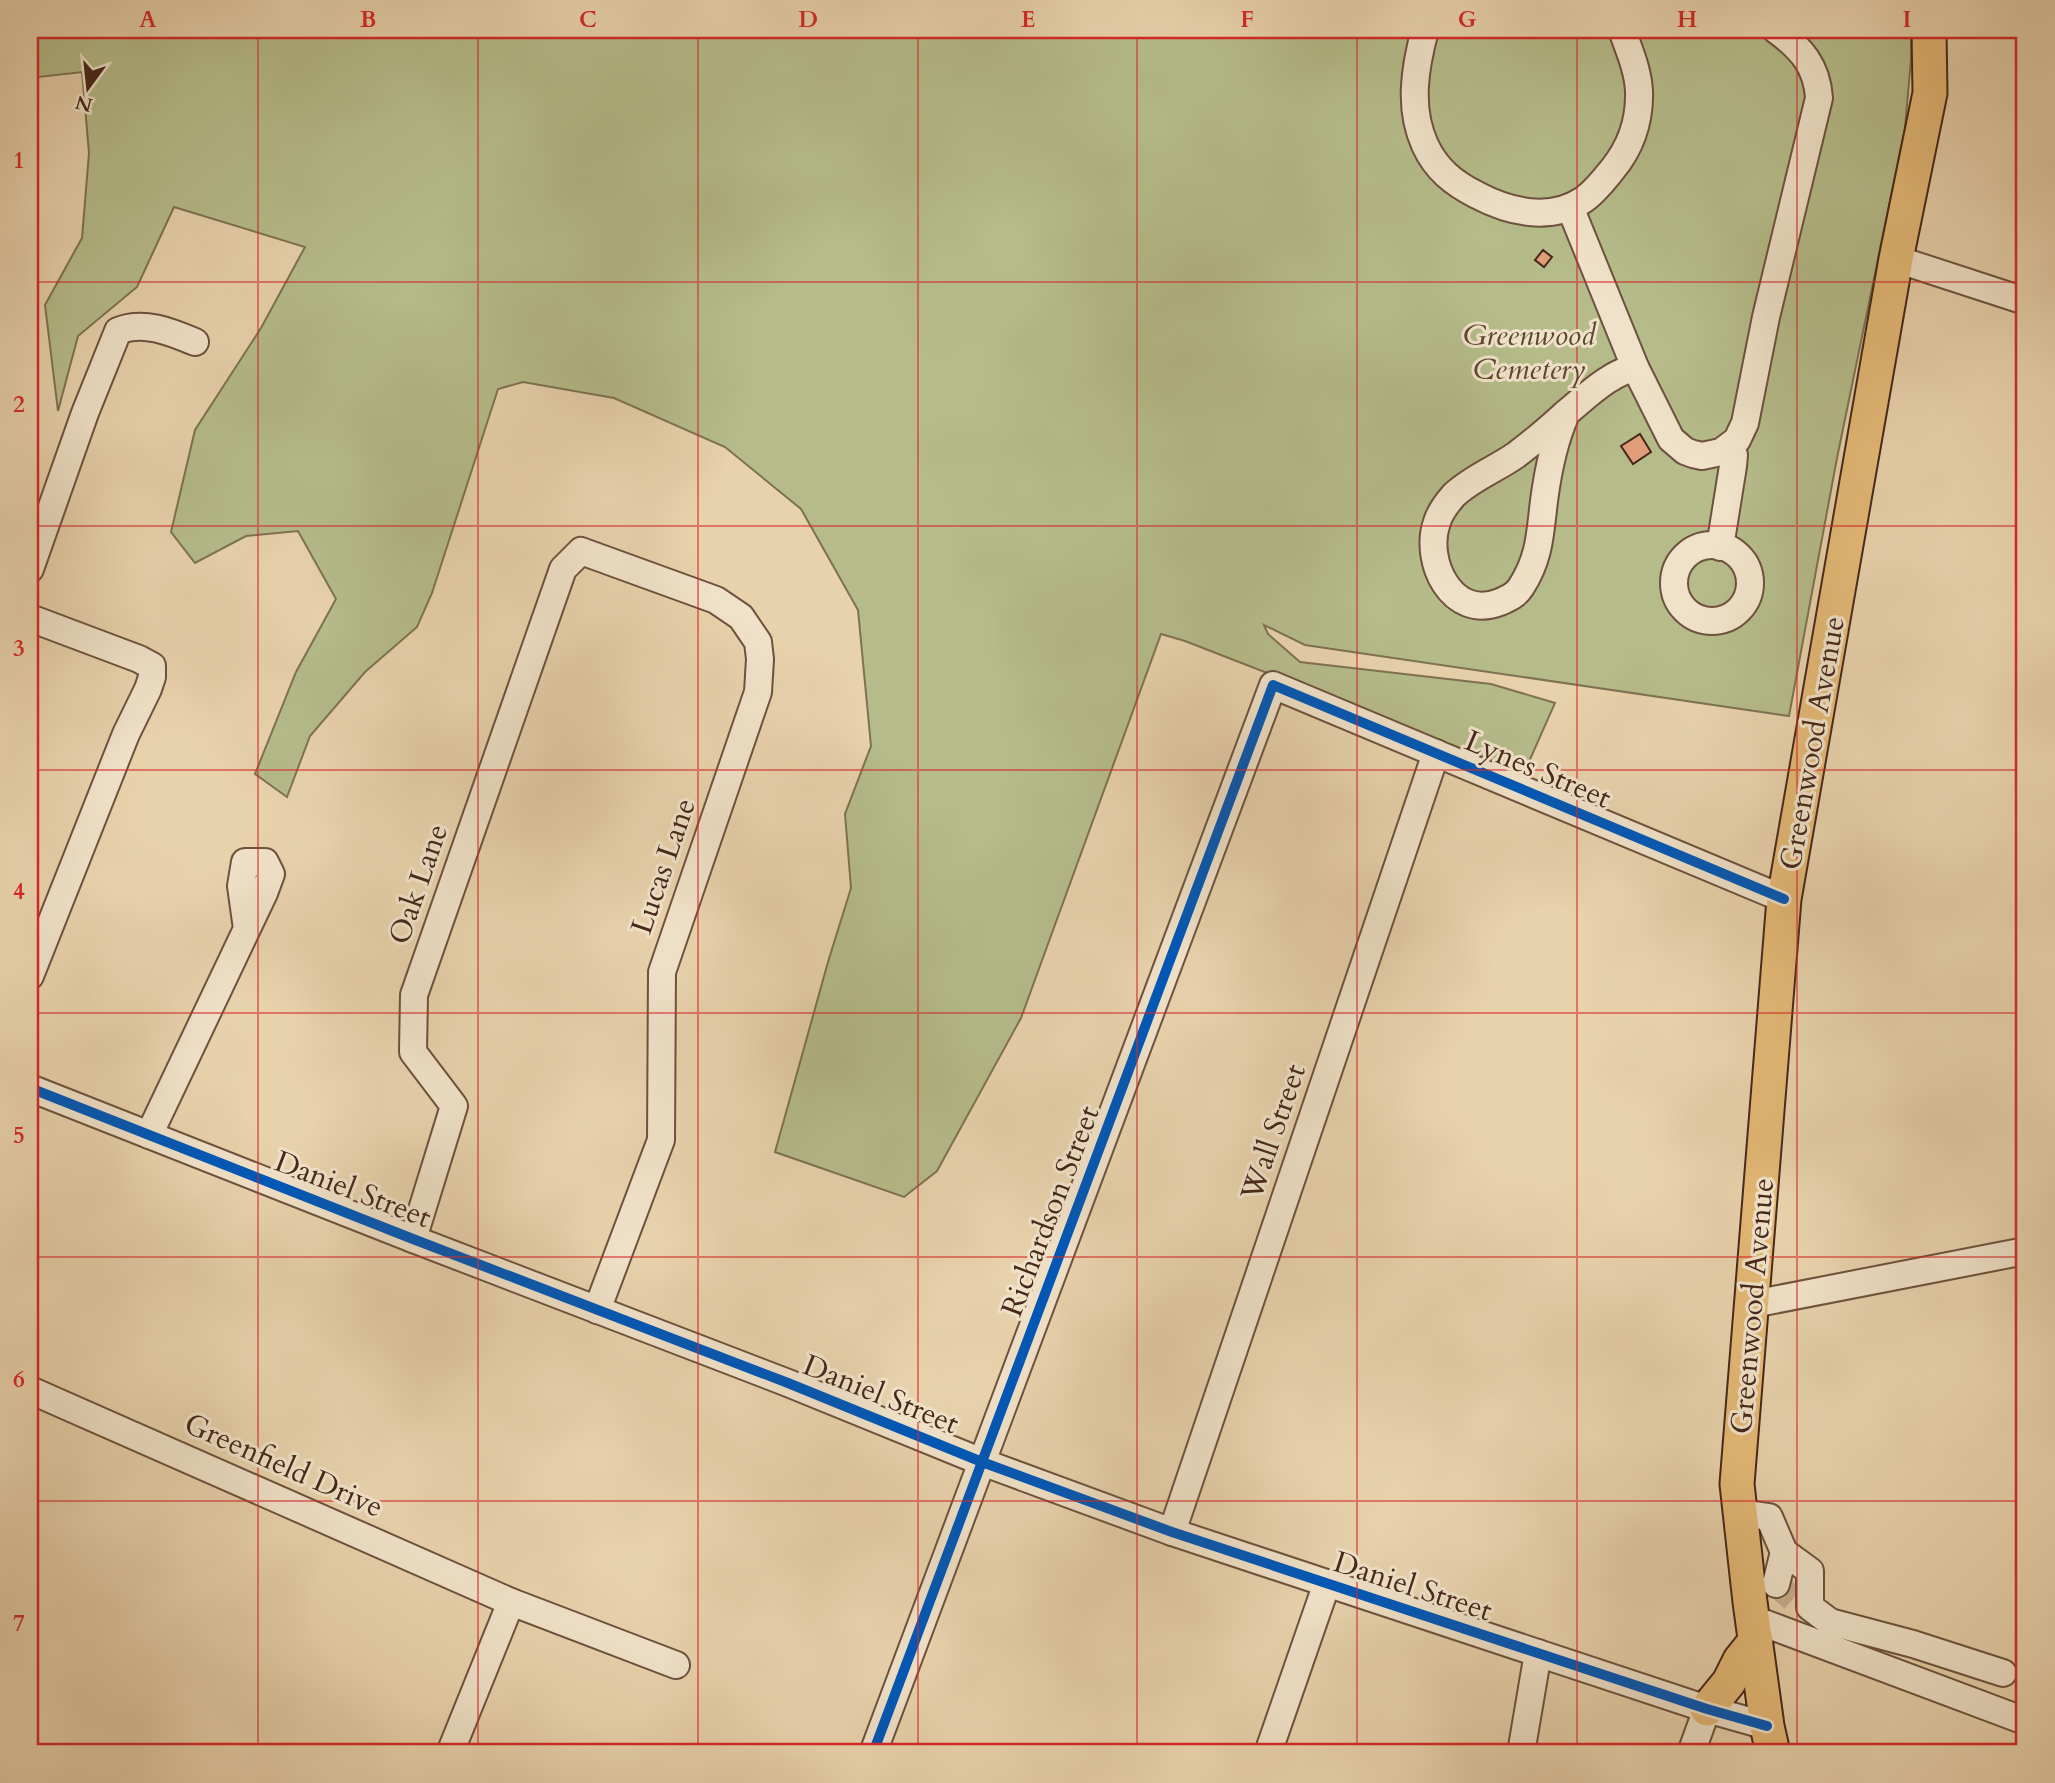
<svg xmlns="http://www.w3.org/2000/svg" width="2055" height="1783" font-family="Cardo,serif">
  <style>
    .green { fill: #b5bc8a; stroke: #7e7252; stroke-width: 2 }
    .building { fill: #e09d7a; stroke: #46271a; stroke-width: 2 }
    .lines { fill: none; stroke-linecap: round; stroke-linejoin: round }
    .minor-tunnel { stroke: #c8b08f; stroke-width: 26; stroke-dasharray: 26 13; stroke-linecap: butt }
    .minor-casing { stroke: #6e523e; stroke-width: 30 }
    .major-casing { stroke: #46271a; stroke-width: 37 }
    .minor { stroke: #f0e2c9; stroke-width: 26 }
    .major { stroke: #e4b976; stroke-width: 33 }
    .cycleway-casing { stroke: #f0e2c9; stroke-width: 15 }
    .cycleway { stroke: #0057b8; stroke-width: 10 }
    .grid { fill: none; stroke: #d62828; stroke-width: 2; stroke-opacity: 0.55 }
    .labels { text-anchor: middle; stroke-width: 6; stroke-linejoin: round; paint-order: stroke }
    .park-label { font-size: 30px; font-style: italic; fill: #5c4530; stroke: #f0e2c9 }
    .street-label { font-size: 30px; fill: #46271a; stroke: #f0e2c9 }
    .neatline { fill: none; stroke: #d62828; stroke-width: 2.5 }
    .grid-label { font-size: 23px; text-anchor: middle; font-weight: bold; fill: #d62828 }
  </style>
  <rect width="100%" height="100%" fill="#e8d2ac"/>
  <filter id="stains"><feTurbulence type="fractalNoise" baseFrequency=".00286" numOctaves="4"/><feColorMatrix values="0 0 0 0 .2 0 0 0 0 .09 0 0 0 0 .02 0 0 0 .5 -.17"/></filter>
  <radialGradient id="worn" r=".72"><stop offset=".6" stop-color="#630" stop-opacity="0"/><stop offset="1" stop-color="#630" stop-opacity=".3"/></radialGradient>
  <polygon class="green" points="30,30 1911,30 1911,59 1905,128 1837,458 1789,716 1305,645 1264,625 1268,634 1300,662 1491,684 1555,703 1524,773 1185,641 1161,634 1021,1018 937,1171 904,1197 775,1152 828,962 851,888 845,814 871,746 858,610 801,509 725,447 614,398 523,382 498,389 432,593 417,627 365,672 310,736 287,797 255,774 296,672 336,599 298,531 246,536 195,563 171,532 195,430 261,328 305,247 174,207 137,287 78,336 58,411 45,305 82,238 89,153 82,72 30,78"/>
  <g class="building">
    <polygon points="1543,250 1552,257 1544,267 1535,260"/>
    <polygon points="1640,434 1651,452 1633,464 1621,446"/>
  </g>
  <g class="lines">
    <polyline class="minor-tunnel" points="1776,1584 1793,1599"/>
    <g class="minor-casing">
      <g id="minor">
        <path d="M1425,30c-10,37 -17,78 0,115 11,24 28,38 52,50 32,17 73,27 106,5 11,-7 21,-20 29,-30 19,-23 28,-49 27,-79 -1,-21 -10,-41 -17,-61"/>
        <path d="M1570,207l65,160 36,72 14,12 8,3 9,2 19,-4 16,-12 8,-17 21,-106 53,-219c-2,-32 -18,-50 -43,-68"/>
        <polyline points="1896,259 2025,301"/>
        <path d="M1566,414c-12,27 -18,56 -22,87 -4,32 -4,57 -23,86 -5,8 -12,11 -21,15 -48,19 -77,-41 -63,-80 3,-10 10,-19 17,-27 18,-17 42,-26 62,-40 17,-13 34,-27 49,-41 15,-12 30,-27 46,-36 7,-5 16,-8 24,-11"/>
        <circle cx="1712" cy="583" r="38"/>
        <polyline points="1720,547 1733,466 1734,455 1730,447"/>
        <path d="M30,569l55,-156 33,-82c25,-11 53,1 77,11"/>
        <polyline points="30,618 139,659 152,666 152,677 148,689 126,734 30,976"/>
        <polyline points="30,1088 413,1239 788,1383 982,1462 1172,1532 1707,1709 1767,1726"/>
        <polyline points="149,1135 264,893 271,874 265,862 245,862 241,886 247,929"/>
        <polyline points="413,1239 454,1106 413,1052 414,995 563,569 581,551 716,600 741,617 758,642 760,659 758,692 662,972 661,1140 597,1310"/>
        <polyline points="1753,1304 2025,1251"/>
        <polyline points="30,1390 511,1602 676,1665"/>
        <polyline points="1741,1513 1769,1517 1784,1552 1810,1571 1810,1607 1830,1622 1913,1644 2003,1673"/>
        <polyline points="1172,1532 1436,753"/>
        <polyline points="1776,1584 1784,1552"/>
        <polyline points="1753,1619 2025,1721"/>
        <polyline points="450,1753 511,1602"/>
        <polyline points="873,1753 1273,685 1784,899"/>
        <polyline points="1268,1753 1327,1583"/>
        <polyline points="1521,1753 1538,1653"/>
        <polyline points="1691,1753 1707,1709"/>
      </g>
    </g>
    <g class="major-casing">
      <g id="major">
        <polyline points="1707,1709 1729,1682 1740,1660 1756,1640"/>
        <polyline points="1773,1753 1767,1726 1750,1602 1737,1484 1784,899 1896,259 1930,93 1929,30"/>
      </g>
    </g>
    <use href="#minor" class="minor"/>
    <use href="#major" class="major"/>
    <g class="cycleway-casing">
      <g id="cycleway">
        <polyline points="30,1088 413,1239 788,1383 982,1462 1172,1532 1707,1709 1767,1726"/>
        <polyline points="873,1753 1273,685 1784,899"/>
      </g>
    </g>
    <use href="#cycleway" class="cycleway"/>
  </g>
  <path class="grid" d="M258,30v1723M478,30v1723M698,30v1723M918,30v1723M1137,30v1723M1357,30v1723M1577,30v1723M1797,30v1723M30,282h1995M30,526h1995M30,770h1995M30,1013h1995M30,1257h1995M30,1501h1995"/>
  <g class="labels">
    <g class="park-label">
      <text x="1529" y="345">Greenwood<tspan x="1529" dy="34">Cemetery</tspan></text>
    </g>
    <g class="street-label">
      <text transform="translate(1812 743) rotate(-80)" y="10">Greenwood Avenue</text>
      <text transform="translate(1538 769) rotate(23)" y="10">Lynes Street</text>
      <text transform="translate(663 866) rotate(-71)" y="10">Lucas Lane</text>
      <text transform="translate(418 884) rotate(-71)" y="10">Oak Lane</text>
      <text transform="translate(1273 1132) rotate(-71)" y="10">Wall Street</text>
      <text transform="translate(353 1189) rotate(21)" y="10">Daniel Street</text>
      <text transform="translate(1050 1211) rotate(-69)" y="10">Richardson Street</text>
      <text transform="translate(1752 1306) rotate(-85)" y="10">Greenwood Avenue</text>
      <text transform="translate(881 1394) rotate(22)" y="10">Daniel Street</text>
      <text transform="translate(284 1465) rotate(24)" y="10">Greenfield Drive</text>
      <text transform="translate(1413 1586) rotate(18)" y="10">Daniel Street</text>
    </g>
  </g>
  <rect width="2055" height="1783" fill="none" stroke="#e8d2ac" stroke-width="77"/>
  <g transform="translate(88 88) rotate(195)" stroke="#f0e2c9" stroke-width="5" paint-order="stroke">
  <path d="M0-5L12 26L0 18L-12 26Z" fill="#46271a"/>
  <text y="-10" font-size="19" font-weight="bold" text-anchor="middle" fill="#46271a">N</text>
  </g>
  <rect x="38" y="38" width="1978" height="1706" class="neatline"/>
  <g class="grid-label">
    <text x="148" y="27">A</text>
    <text x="368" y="27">B</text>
    <text x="588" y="27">C</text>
    <text x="808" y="27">D</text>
    <text x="1028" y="27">E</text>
    <text x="1247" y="27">F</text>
    <text x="1467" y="27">G</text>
    <text x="1687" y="27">H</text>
    <text x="1907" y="27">I</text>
    <text x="19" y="168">1</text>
    <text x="19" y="412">2</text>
    <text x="19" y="656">3</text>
    <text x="19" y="899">4</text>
    <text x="19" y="1143">5</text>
    <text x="19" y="1387">6</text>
    <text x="19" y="1631">7</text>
  </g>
  <rect width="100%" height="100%" filter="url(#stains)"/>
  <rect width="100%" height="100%" fill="url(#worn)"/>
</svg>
